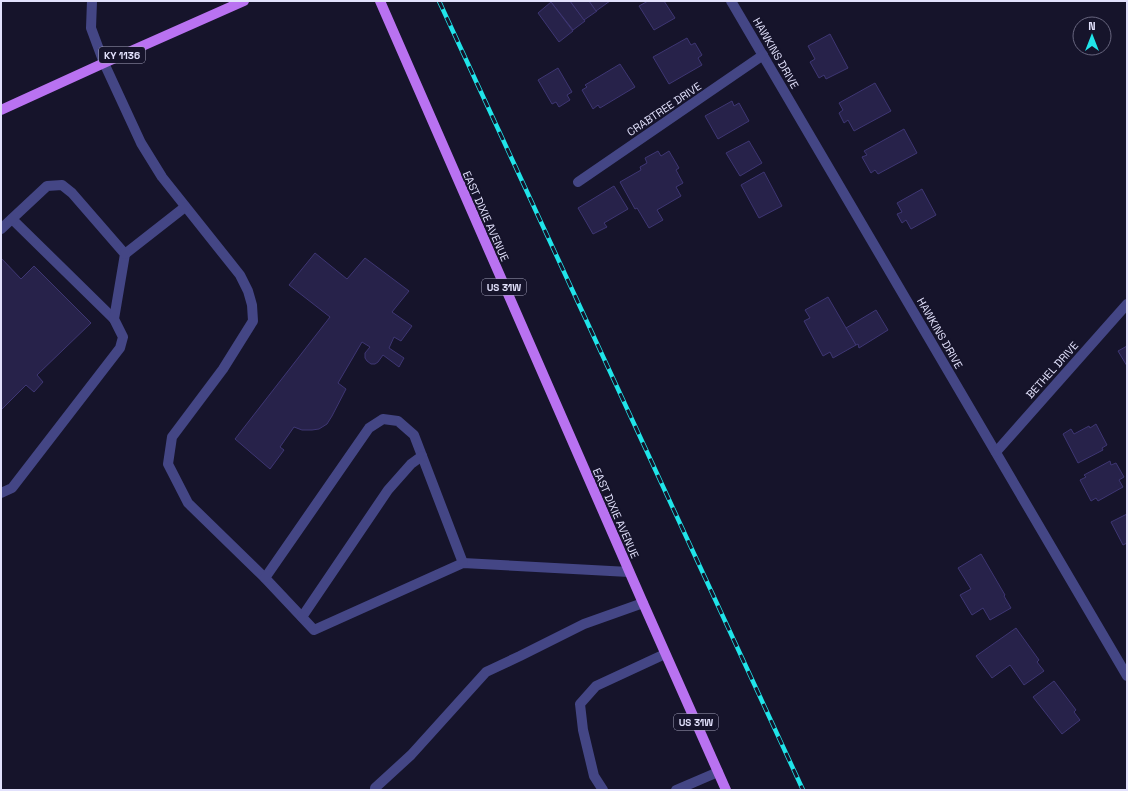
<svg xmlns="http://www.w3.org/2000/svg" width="1128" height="791" font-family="'Space Grotesk',sans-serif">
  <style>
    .building { fill: #27224a; stroke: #3e3673 }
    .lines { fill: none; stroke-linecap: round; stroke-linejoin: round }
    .minor { stroke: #444685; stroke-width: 10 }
    .major { stroke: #b972f1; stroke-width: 10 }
    .rail-casing { stroke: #20e4e9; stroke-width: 4.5 }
    .rail { stroke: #16142b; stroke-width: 3; stroke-dasharray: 9; stroke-linecap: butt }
    .labels { text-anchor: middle; stroke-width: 4; stroke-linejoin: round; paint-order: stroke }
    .shield { fill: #16142b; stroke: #a5a4bd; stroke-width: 1 }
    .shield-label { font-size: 10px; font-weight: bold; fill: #e2e1fc }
    .street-label { font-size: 11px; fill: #e2e1fc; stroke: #16142b }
  </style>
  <rect width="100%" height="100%" fill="#16142b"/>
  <g class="building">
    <polygon points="552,1 570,1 585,21 573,30 551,2"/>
    <polygon points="570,1 589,1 597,11 584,20"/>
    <polygon points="589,1 610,1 596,11"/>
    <polygon points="648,1 664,1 675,18 654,30 639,6"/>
    <polygon points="551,2 573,31 559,42 538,13"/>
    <polygon points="830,34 848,68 826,79 824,75 819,78 810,62 815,59 808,46"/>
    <polygon points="687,38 691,45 695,43 702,55 698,58 702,65 669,84 653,57"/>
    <polygon points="620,64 635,87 600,108 598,105 593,109 582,90 587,87 585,85"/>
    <polygon points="558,68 572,92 567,95 570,100 559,107 556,102 552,104 538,80"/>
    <polygon points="875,83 891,111 854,131 848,120 844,123 839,113 843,110 839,103"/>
    <polygon points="732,101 734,106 739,103 749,121 718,139 705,116"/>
    <polygon points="904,129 917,153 878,174 875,170 871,173 862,157 867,155 864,151"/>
    <polygon points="749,141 762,163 740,176 726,153"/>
    <polygon points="658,151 661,156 669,151 679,168 676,170 683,183 676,187 681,196 657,210 663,220 649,228 637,208 635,209 620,182 641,170 640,167 647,163 645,158"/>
    <polygon points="764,172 782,206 759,218 741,185"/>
    <polygon points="614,186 628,209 604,223 607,227 593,234 578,208"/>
    <polygon points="922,189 936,215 911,229 906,220 902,223 897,214 902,212 897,203"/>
    <polygon points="315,253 347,279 365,258 409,291 392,312 412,326 401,341 394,337 389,348 404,358 399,367 383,355 378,362 375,364 371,364 367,361 365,358 365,353 370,347 362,342 338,383 346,389 332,416 327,424 319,429 312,430 302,430 294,427 280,447 284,450 270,469 235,439 330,317 289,285"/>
    <polygon points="1,258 21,279 34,266 91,323 37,375 43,382 34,392 26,385 1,410"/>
    <polygon points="828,297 856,345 833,358 830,352 823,356 804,321 810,318 805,310"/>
    <polygon points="876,310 888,330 859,348 858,344 856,345 846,328"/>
    <polygon points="1127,346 1127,366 1118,351"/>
    <polygon points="1096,424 1107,445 1102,448 1103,450 1078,463 1063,434 1071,429 1074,434 1089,426 1090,428"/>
    <polygon points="1110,461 1111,465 1116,463 1124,477 1119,480 1123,487 1098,501 1096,498 1091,501 1080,480 1086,477 1084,475"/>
    <polygon points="1127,514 1127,543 1123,545 1111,522"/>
    <polygon points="981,554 1005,595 1004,596 1011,608 990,620 983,608 972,615 960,595 971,589 958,568"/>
    <polygon points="1016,628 1039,660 1037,662 1044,671 1024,685 1010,665 992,678 976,656"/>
    <polygon points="1054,681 1076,710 1074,712 1080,720 1062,734 1033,697"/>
  </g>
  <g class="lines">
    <g class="minor">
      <polyline points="92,1 91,28 104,63 141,143 162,177 240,275 248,291 252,305 253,321 223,369 172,437 168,464 188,503 265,578 314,630 463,563 629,572"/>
      <polyline points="731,1 1127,676"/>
      <polyline points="578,182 763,55"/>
      <polyline points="12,219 114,319"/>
      <polyline points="1,229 47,186 62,185 72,193 125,254 114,319 123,337 120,348 12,488 1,493"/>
      <polyline points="125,254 185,207"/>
      <polyline points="996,452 1127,304"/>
      <polyline points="265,578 369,428 383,419 398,421 414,435 463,563"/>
      <polyline points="302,617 388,490 411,464 422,456"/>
      <polyline points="375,790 375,788 411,755 486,672 520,656 584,624 643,603"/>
      <polyline points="603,790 594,776 583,730 580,704 596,686 665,654"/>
      <polyline points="676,790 718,772"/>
    </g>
    <g class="major">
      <polyline points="380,1 643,603 726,790"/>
      <polyline points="1,110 104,63 244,1"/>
    </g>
    <g class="rail-casing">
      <polyline id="rail" points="439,1 803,790"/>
    </g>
    <use href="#rail" class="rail"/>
  </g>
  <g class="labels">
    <g class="shield">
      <rect x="99" y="47" width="46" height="16" rx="3"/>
      <rect x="482" y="279" width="44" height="16" rx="3"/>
      <rect x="674" y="714" width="44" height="16" rx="3"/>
    </g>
    <g class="shield-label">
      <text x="122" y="59">KY 1136</text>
      <text x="504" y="291">US 31W</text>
      <text x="696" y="726">US 31W</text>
    </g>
    <g class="street-label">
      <text transform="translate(776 53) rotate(60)" y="4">HAWKINS DRIVE</text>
      <text transform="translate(664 109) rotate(-34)" y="4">CRABTREE DRIVE</text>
      <text transform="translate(486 216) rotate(66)" y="4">EAST DIXIE AVENUE</text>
      <text transform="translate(940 333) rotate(60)" y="4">HAWKINS DRIVE</text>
      <text transform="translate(1052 370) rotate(-48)" y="4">BETHEL DRIVE</text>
      <text transform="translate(616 513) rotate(66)" y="4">EAST DIXIE AVENUE</text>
    </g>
  </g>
  <rect width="1128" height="791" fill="none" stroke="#e2e1fc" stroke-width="4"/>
  <g transform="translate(1092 36)"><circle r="19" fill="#16142b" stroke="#68667f"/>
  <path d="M0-3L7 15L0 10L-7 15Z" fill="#20e4e9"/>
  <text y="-6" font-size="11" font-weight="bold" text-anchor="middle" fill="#e2e1fc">N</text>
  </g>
</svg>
